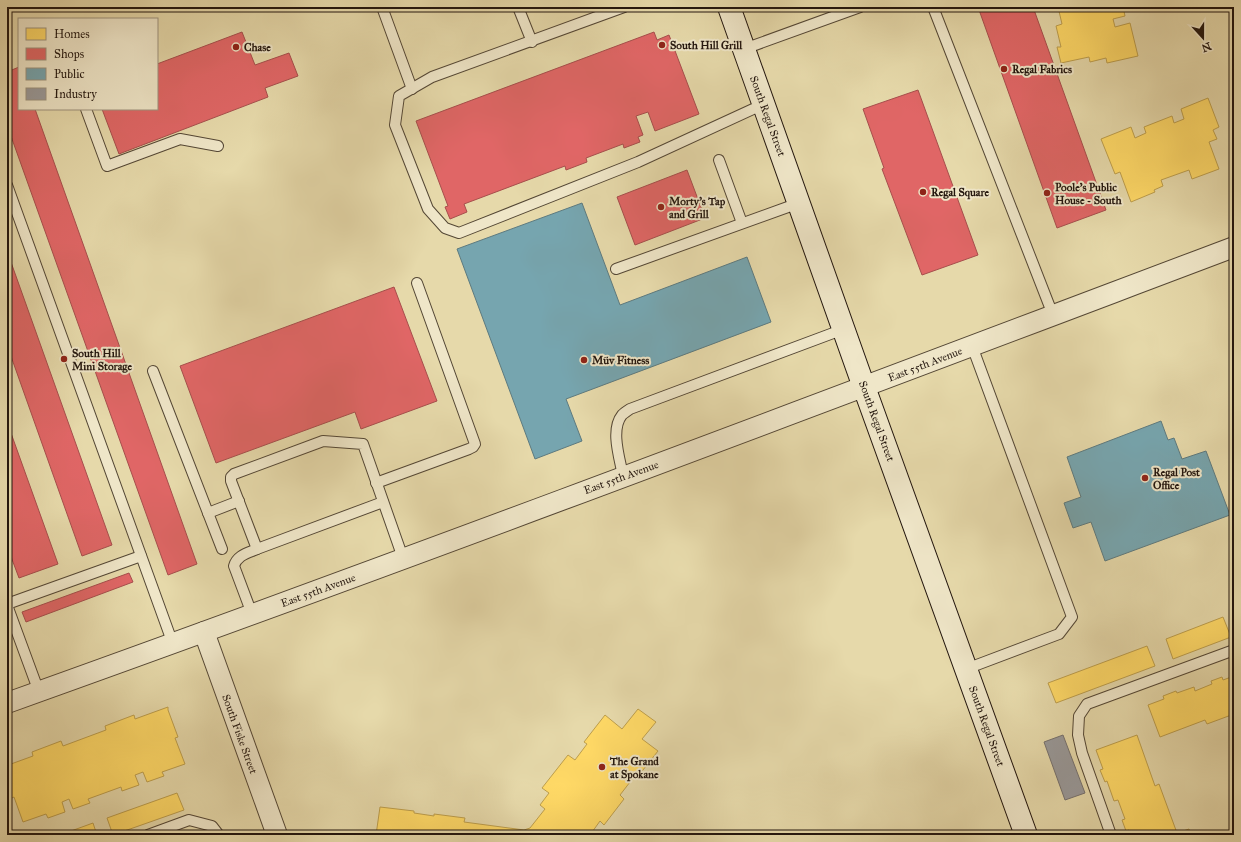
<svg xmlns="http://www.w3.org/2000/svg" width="1241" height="842" font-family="'IM FELL Great Primer',serif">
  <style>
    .homes { fill: #ffd966; stroke: #bd9e4c }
    .shops { fill: #e06666; stroke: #a74e4c }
    .public { fill: #76a5af; stroke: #5d7a7f }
    .industry { fill: #999; stroke: #76726f }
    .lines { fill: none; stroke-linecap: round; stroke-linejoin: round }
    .lane-casing { stroke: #544735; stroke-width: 12 }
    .street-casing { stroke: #544735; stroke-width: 22 }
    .secondary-casing { stroke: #23160e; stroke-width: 24 }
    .lane { stroke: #efe6c8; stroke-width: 10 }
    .street { stroke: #efe6c8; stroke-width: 20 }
    .secondary { stroke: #efe6c8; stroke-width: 22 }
    .poi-dot { fill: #8f2418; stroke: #efe6c8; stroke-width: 1.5 }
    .labels { text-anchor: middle; stroke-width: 4; stroke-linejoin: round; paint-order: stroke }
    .poi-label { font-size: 11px; font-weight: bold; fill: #23160e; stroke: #efe6c8; text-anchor: start }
    .street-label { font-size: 11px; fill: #23160e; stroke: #efe6c8 }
  </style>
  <rect width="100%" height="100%" fill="#e6d9aa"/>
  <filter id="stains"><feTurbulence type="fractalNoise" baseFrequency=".005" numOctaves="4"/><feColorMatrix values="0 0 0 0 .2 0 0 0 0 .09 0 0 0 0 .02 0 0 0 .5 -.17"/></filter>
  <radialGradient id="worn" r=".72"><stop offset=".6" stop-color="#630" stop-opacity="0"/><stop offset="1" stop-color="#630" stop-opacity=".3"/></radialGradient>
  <g class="homes">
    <polygon points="1058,7 1123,7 1125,16 1113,19 1115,27 1130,23 1138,56 1107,63 1106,58 1090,62 1089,57 1061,63 1057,47 1061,47 1056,26 1062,24"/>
    <polygon points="1208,98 1219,127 1213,130 1217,139 1209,142 1219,169 1192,179 1189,170 1161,180 1163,186 1154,190 1155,192 1131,202 1120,172 1115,174 1101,139 1131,127 1135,138 1146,133 1144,127 1172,116 1174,123 1184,119 1181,109"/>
    <polygon points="1223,617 1231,637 1173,659 1166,639"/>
    <polygon points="1147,646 1155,666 1056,703 1048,683"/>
    <polygon points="1234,676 1234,714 1207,724 1205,720 1160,737 1148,705 1164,699 1163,696 1176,691 1177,693 1194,687 1195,691 1212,684 1211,681 1222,677 1223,680"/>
    <polygon points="168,707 168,710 178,737 175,738 185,764 162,772 164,776 147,782 143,772 135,775 139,785 122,791 121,787 88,799 90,803 73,809 69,799 62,802 65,812 48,818 46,814 23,822 14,797 12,798 7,785 7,764 11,763 11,764 33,756 32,752 61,741 63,746 106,730 105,726 134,715 135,719"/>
    <polygon points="638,709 656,722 642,739 658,751 639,775 637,773 620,795 624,799 604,825 600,821 590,835 376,835 380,807 414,811 414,813 434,816 434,814 465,818 464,822 524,830 530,828 545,809 540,805 549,793 542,788 568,755 575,760 587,744 584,742 605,715 622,729"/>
    <polygon points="1137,735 1155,786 1159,784 1177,833 1189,829 1191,835 1131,835 1129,830 1126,831 1122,820 1125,819 1118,800 1114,801 1107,781 1105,782 1100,770 1103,769 1096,750"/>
    <polygon points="177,793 184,810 113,835 107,818"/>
    <polygon points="93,823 97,835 60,835"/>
  </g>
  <g class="shops">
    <polygon points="978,7 1033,7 1106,210 1057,228"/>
    <polygon points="242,32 255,65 289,53 298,76 265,88 268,97 119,154 102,109 157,109 157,64"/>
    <polygon points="654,32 657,40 669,35 699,114 655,131 648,112 636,116 643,135 638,137 640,142 624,148 623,144 586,158 587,162 566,170 565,166 464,204 467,212 450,219 445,207 448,206 416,121"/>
    <polygon points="19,67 19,109 35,109 197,564 168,575 7,125 7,72"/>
    <polygon points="918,90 978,255 922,275 882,169 884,168 863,109"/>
    <polygon points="687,170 705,218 635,245 617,197"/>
    <polygon points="7,251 112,545 82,556 7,345"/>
    <polygon points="394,287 437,401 361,429 355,412 216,463 180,366"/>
    <polygon points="7,422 58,564 19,578 7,546"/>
    <polygon points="129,573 133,582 26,622 22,612"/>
  </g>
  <g class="public">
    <polygon points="582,203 620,305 747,257 771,322 566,399 582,441 535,459 457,249"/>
    <polygon points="1161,421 1168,440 1174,438 1182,459 1206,451 1230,515 1105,561 1091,522 1073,528 1064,503 1081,497 1067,457"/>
  </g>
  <polygon class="industry" points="1063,735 1085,793 1065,800 1044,742"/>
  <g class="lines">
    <g class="lane-casing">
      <g id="lane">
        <polyline points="382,7 412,89"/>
        <polyline points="518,7 532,42"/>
        <polyline points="624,7 432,77 399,96 395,125 428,209 445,228 459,233 638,162 764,104"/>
        <polyline points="933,7 1053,315"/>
        <polyline points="744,49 860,7"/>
        <polyline points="86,109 107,166 180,139 218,146"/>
        <polyline points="719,160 742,223"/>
        <polyline points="7,185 173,644"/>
        <polyline points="616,269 799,203"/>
        <polyline points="153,371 222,549"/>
        <path d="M623,476c-3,-17 -13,-46 -1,-61 2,-2 5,-4 8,-6l214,-80"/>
        <polyline points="376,483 469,449 473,447 475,444 417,283"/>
        <polyline points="208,513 239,501"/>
        <polyline points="257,549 383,502"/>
        <polyline points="7,604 141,556"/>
        <polyline points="7,605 39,692"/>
        <path d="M252,614l-18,-48c3,-11 14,-13 23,-17l-26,-68v-4l3,-3 89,-33 40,3 40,114"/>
        <polyline points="966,669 1059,634 1072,617 972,346"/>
        <polyline points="148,835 189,820 212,826 219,835"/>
        <polyline points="1111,835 1082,753 1078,735 1079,716 1087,704 1234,650"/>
      </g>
    </g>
    <g class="street-casing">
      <g id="street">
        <polyline points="204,632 277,835"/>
        <path d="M7,703c411,-147 819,-302 1227,-456"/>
      </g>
    </g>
    <g class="secondary-casing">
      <polyline id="secondary" points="729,7 864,387 1026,835"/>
    </g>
    <use href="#lane" class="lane"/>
    <use href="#street" class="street"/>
    <use href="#secondary" class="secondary"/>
  </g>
  <g class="poi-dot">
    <circle cx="662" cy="45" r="4"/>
    <circle cx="236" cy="47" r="4"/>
    <circle cx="1004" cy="69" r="4"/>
    <circle cx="923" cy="192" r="4"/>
    <circle cx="1047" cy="193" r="4"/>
    <circle cx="661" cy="207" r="4"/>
    <circle cx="64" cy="359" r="4"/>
    <circle cx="584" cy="360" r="4"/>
    <circle cx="1145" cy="478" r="4"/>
    <circle cx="602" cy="767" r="4"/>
  </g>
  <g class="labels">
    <g class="poi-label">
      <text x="670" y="49">South Hill Grill</text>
      <text x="244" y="51">Chase</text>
      <text x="1012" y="73">Regal Fabrics</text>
      <text x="1055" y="191">Poole's Public<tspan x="1055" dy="13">House - South</tspan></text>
      <text x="931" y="196">Regal Square</text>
      <text x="669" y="205">Morty's Tap<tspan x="669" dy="13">and Grill</tspan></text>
      <text x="72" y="357">South Hill<tspan x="72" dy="13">Mini Storage</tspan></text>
      <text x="592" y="364">Müv Fitness</text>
      <text x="1153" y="476">Regal Post<tspan x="1153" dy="13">Office</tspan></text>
      <text x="610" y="765">The Grand<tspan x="610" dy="13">at Spokane</tspan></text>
    </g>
    <g class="street-label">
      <text transform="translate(768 116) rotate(70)" y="4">South Regal Street</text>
      <text transform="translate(925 364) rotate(-21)" y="4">East 55th Avenue</text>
      <text transform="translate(877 421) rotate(70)" y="4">South Regal Street</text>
      <text transform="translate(621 477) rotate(-20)" y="4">East 55th Avenue</text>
      <text transform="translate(318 590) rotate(-20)" y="4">East 55th Avenue</text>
      <text transform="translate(987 726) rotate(70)" y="4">South Regal Street</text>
      <text transform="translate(240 734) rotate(70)" y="4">South Fiske Street</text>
    </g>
  </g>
  <rect width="1241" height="842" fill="none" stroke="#e6d9aa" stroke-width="24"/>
  <rect x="8" y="8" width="1225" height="826" fill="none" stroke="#23160e" stroke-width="2"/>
  <rect x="12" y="12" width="1217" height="818" fill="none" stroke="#23160e"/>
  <rect x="18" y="18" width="140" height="92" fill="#efe6c8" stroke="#9d937e"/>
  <rect x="26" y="28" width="20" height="12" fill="#ffd966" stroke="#9d937e"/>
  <text x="54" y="38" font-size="12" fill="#23160e">Homes</text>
  <rect x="26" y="48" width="20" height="12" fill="#e06666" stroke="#9d937e"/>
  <text x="54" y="58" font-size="12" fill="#23160e">Shops</text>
  <rect x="26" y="68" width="20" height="12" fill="#76a5af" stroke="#9d937e"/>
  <text x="54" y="78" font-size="12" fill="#23160e">Public</text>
  <rect x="26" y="88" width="20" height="12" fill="#999999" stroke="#9d937e"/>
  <text x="54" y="98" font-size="12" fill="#23160e">Industry</text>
  <g transform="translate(1203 38) rotate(159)" stroke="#efe6c8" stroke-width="3" paint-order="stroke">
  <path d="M0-3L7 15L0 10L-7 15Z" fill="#23160e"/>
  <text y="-6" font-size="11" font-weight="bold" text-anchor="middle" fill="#23160e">N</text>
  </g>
  <rect width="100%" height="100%" filter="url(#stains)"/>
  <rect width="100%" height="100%" fill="url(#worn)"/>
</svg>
